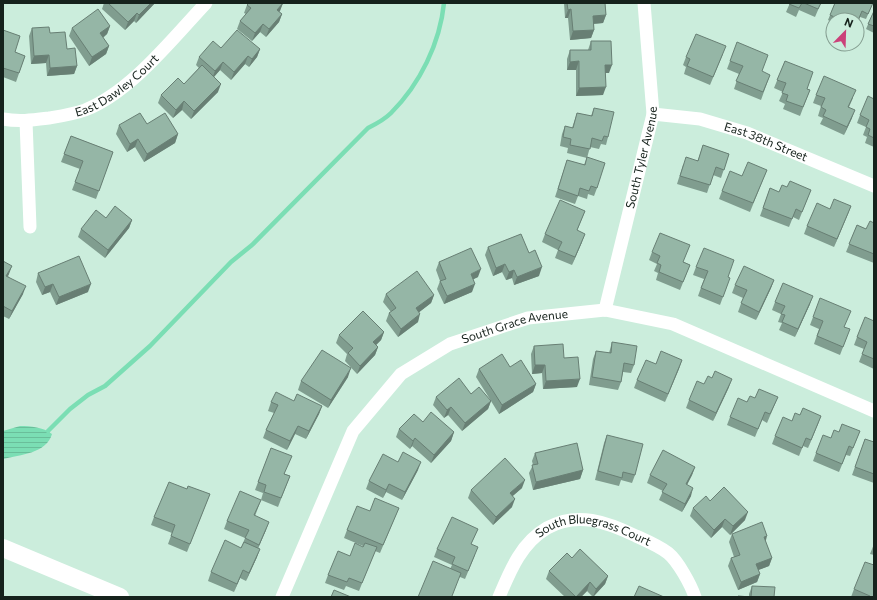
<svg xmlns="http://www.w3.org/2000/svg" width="877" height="600" font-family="Commissioner,sans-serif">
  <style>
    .water { fill: url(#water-rules) }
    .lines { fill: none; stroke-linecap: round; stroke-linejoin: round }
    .stream { stroke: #7bdeb4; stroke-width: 4.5 }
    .street { stroke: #fff; stroke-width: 13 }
    .secondary { stroke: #fff; stroke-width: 18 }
    .wall { fill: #809d8f }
    .shaded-wall { fill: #687f74 }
    .building { fill: #95b6a6; stroke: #687f74 }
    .labels { text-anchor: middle; stroke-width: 4; stroke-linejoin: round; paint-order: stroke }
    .street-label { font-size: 12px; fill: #16221c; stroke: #cbeddc }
  </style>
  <defs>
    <pattern id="water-rules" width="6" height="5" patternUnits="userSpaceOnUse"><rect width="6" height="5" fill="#7bdeb4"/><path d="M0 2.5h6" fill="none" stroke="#6abe9a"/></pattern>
  </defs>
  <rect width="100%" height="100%" fill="#cbeddc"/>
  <path class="water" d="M20,426c11,0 23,1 32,8 -5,19 -32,21 -49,25v-28z"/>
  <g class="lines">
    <path class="stream" d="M48,431l22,-22 18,-14 17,-9 45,-40 81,-84 21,-17 116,-117c8,-4 17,-9 23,-15 29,-29 49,-70 53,-110"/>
    <g class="street">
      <path id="s1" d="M653,114l47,5 47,14 127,53"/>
      <path id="s2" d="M3,119c16,3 30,1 46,-1 12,-2 25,-4 36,-8 46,-18 88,-72 121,-107"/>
      <polyline points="26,121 30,227"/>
      <path id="s3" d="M605,310l48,-196 -9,-111"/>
      <path id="s4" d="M282,597l71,-166 48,-57 49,-30 78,-26 77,-8 68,14 201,87"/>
      <path id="s5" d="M499,597c11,-26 22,-54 48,-69 30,-17 60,-6 89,8 11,5 23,10 32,17 10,8 23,32 27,44"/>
    </g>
    <polyline class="secondary" points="3,548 120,597"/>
  </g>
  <g class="wall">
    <polygon points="104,3 155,3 136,23 134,21 125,30 102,9"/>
    <polygon points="283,3 279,12 282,14 279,22 266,37 260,32 252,41 237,29 240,21 246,14 244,13 247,5"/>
    <polygon points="564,3 605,3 606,15 603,23 594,24 594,30 591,38 570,40 568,18 565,18"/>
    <polygon points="790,3 821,3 815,17 799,10 796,17 786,12"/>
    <polygon points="835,3 873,3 866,19 860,17 857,24 857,20 833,20 833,23 828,20"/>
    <polygon points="874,11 874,33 866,29"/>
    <polygon points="110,26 107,34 103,38 109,46 106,54 89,66 69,36 72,28"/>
    <polygon points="32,28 50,33 67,49 77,66 74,74 47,76 46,63 31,64 29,36"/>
    <polygon points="3,30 15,52 25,56 16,82 3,77"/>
    <polygon points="591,41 609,73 605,73 603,95 576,96 576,70 567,70 567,59 570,50 588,50"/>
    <polygon points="221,48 260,49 257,57 249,67 245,64 231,80 220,70 214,77 218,92 191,119 182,110 173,118 158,103 161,95 184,84 199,68 196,65 199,57"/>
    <polygon points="723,54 710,85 684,74 686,67 683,65 686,57"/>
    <polygon points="730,61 770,75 761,100 734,89 739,74 727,69"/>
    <polygon points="785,61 807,89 810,90 800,116 783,109 785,104 779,101 783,92 774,88"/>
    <polygon points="816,95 853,98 849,107 852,118 844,135 820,124 823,118 818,116 821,106 813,103"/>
    <polygon points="874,99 874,147 865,143 867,137 863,135 866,127 857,123 860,115"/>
    <polygon points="594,108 608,137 606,145 601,144 599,149 590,147 587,158 567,153 568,148 560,146 562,134 565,126 572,128 577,113 591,116"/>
    <polygon points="147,124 178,134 175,143 144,162 135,147 127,152 116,134 119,125"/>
    <polygon points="71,136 113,152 96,199 72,190 80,169 61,162"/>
    <polygon points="703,145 729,154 721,178 713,175 707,193 677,184 683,165 698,160"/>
    <polygon points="587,157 597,188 594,196 588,194 587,199 578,196 575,204 555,197 567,160 584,165"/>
    <polygon points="767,170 750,212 719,199 722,191 742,176"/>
    <polygon points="787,187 811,190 799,220 793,217 789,227 760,216 770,188 779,192"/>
    <polygon points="851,206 834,247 804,234 807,226 830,209"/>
    <polygon points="585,211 577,231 582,242 572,265 555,258 558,250 542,242 545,234"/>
    <polygon points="106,218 132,220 129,228 105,258 78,237 81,229"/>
    <polygon points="874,223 874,263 846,252 857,225 866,229"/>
    <polygon points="488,247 539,276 514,285 512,278 506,280 502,272 493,276 485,255"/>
    <polygon points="652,252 684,262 690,265 680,290 656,280 658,273 654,271 657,264 649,260"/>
    <polygon points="3,261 9,274 8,276 23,294 9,319 3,316"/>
    <polygon points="439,262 478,277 473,279 472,292 444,304 437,289 440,281 436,270"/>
    <polygon points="696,267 728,277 727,286 720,305 698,296 704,279 693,275"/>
    <polygon points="38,273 88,292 56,305 50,292 42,295 36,282"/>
    <polygon points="774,280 771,288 756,320 738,312 743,298 732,293 735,285"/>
    <polygon points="386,294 434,295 431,303 419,312 418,322 398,337 386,321 389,313 391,312 383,302"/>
    <polygon points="775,302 810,304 795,337 779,330 782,323 778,322 781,314 772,310"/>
    <polygon points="813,317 845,327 847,337 840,355 814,344 819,329 810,325"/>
    <polygon points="874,321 874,369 859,362 864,349 854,345 857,337"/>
    <polygon points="384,332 381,340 376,345 378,347 375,355 357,374 345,361 347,354 336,343 339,335"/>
    <polygon points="612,342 634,365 631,373 623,372 621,382 618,390 589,385 593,359 596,351 609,353"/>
    <polygon points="534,346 564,358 577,387 543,389 542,373 532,374 531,354"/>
    <polygon points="682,360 665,402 634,388 637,380 656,364"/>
    <polygon points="510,367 536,384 533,392 499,414 491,401 488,409 462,431 448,415 444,418 433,405 436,397 471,394 491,401 476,377 479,369"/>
    <polygon points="348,377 328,408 298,390 301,381"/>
    <polygon points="729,387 713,421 686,408 689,400"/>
    <polygon points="778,397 767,423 762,420 755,437 727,425 730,417 747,402 755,398"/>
    <polygon points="294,401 322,406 319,414 306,439 295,434 287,450 263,438 266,430 274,413 268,411 271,402"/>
    <polygon points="800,415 821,416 808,448 803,446 799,456 772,444 775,436 792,421"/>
    <polygon points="423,422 454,432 451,441 431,463 412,446 410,449 396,437 399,429"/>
    <polygon points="860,431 850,456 846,455 839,472 813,461 816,453 831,438 839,432"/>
    <polygon points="607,435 635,475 632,483 621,480 619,486 595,480 604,443"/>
    <polygon points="865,439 874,442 874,483 852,475"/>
    <polygon points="271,448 285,474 290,476 278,507 261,500 255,516 266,530 258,548 257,557 246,581 240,578 234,592 208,581 211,572 241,548 245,538 224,529 227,521 261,500 263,493 255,490"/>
    <polygon points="535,453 583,470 580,479 533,490 529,473 533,465 532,461"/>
    <polygon points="695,467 692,475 687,485 691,496 682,512 659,500 663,491 647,483 650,475"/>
    <polygon points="418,470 402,500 386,492 383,498 366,489 369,481"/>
    <polygon points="522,488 512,496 512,507 493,525 468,498 471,490"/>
    <polygon points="187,489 210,494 187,552 168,544 172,533 151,525 154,517"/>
    <polygon points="710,501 745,520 730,535 722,527 711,538 690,516 693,508"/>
    <polygon points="399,508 380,553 375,551 359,591 346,586 344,590 325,583 328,575 350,556 363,547 363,546 344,538 347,530 370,511"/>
    <polygon points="478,529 471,544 475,555 465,579 460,577 418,597 450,569 452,565 434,557 437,549"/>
    <polygon points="732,534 765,541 772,558 769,566 758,570 760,574 757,582 738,590 728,566 731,558 734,557 729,542"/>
    <polygon points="874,544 874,555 870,554"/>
    <polygon points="572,558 608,576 605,584 593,597 587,591 581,597 565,597 546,579 549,571"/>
    <polygon points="752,586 774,597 749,597 749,594"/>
    <polygon points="854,589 874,597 851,597"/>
  </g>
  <g class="shaded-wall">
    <polygon points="151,3 155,3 136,23 139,15"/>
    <polygon points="283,3 280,11 274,18 277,10"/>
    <polygon points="571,9 568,18 565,18 568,10"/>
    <polygon points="137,13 134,21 125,30 128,22"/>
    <polygon points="282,14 279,22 266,37 269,29"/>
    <polygon points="606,15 603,23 590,24 593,16"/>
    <polygon points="263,24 260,32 252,41 255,33"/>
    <polygon points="110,26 107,34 97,42 100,33"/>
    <polygon points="594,30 591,38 570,40 573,31"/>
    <polygon points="109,46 106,54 89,66 92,57"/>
    <polygon points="260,49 257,57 249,67 252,59"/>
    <polygon points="49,55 46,63 31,64 34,56"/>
    <polygon points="248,56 245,64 231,80 234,72"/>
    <polygon points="579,61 576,70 567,70 570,62"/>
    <polygon points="223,62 220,70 212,79 215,71"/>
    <polygon points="605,65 612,65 609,73 602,73"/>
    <polygon points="77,66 74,74 47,76 50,68"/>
    <polygon points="221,84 218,92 191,119 194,111"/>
    <polygon points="606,87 603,95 576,96 579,88"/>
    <polygon points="184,101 182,110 173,118 176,110"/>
    <polygon points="855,110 852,118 844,135 847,127"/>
    <polygon points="178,134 175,143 144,162 147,154"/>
    <polygon points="138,139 135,147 127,152 130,144"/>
    <polygon points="851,206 848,214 834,247 837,239"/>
    <polygon points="132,220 129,228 105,258 108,250"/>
    <polygon points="585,234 582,242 572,265 575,257"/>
    <polygon points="505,264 502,272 493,276 496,268"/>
    <polygon points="12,266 9,274 3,284 6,276"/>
    <polygon points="542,267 539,276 514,285 517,277"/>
    <polygon points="481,269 478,277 468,282 471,274"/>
    <polygon points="514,270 512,278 506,280 509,272"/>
    <polygon points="774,280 771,288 756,320 759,312"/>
    <polygon points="53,284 50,292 42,295 45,287"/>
    <polygon points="91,284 88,292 56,305 59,297"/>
    <polygon points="475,284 472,292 444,304 447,296"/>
    <polygon points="26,286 23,294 9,319 12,311"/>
    <polygon points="434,295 431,303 413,317 416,308"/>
    <polygon points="813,296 810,304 795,337 798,329"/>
    <polygon points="420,314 418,322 398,337 401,329"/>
    <polygon points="384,332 381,340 370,351 373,342"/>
    <polygon points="378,347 375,355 357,374 360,366"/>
    <polygon points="682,360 679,369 665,402 668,394"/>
    <polygon points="535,365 545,365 542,373 532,374"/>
    <polygon points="351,368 348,377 328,408 331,400"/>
    <polygon points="580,379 577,387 543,389 546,381"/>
    <polygon points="732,379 729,387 713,421 716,413"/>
    <polygon points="536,384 533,392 499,414 502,405"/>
    <polygon points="491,401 488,409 462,431 465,423"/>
    <polygon points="322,406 319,414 306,439 309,431"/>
    <polygon points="451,407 448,415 444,418 447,410"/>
    <polygon points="821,416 818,424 808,448 811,440"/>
    <polygon points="298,426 295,434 287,450 290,441"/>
    <polygon points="454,432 451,441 431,463 434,455"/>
    <polygon points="415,438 412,446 410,449 413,441"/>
    <polygon points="421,462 418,470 402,500 405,492"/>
    <polygon points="695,467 692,475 683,492 686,484"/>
    <polygon points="583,470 580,479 533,490 536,482"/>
    <polygon points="525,480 522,488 507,501 510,493"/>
    <polygon points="389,484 386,492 383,498 386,490"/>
    <polygon points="693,488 691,496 682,512 685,504"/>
    <polygon points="515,499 512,507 493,525 496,517"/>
    <polygon points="748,512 745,520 730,535 733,526"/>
    <polygon points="725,519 722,527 711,538 714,530"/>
    <polygon points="269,522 266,530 256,553 259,545"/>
    <polygon points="767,536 765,544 764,537"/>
    <polygon points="260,549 257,557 246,581 249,573"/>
    <polygon points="772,558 769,566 753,572 756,564"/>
    <polygon points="243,570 240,578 234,592 237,584"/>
    <polygon points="760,574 757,582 738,590 741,582"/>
    <polygon points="608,576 605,584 593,597 596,589"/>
    <polygon points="590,582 587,591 581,597 576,597"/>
  </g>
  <g class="building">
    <polygon points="108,3 151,3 139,15 137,13 128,22"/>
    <polygon points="249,3 283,3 277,10 282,14 269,29 263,24 255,33 240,21 251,8 247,5"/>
    <polygon points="567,3 605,3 606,15 593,16 594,30 573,31 571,9 568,10"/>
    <polygon points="790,3 802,3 799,8 789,4"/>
    <polygon points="804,3 821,3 818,9"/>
    <polygon points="835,3 873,3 868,14 862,11 857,23 857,20 841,20 830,15"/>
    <polygon points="98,9 110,26 100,33 109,46 92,57 72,28"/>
    <polygon points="874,11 874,26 868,24"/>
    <polygon points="49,27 50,33 65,32 67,49 75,48 77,66 50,68 49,55 34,56 32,28"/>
    <polygon points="3,30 20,36 15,52 25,56 19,73 3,68"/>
    <polygon points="237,30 260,49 252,59 248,56 234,72 223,62 215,71 199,57 213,41 221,48"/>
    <polygon points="696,34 726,46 713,77 687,66 690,59 686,57"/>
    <polygon points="591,41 611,41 612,65 605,65 606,87 579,88 579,61 570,62 570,50 591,50"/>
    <polygon points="737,42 768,55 762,71 770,75 763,92 736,81 743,66 730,61"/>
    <polygon points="785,61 813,72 807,89 810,90 803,107 786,101 788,95 782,93 786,83 777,80"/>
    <polygon points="202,65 221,84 194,111 184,101 176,110 161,95 178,78 184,84"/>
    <polygon points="824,76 856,90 848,107 855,110 847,127 823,116 826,110 821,107 825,98 816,95"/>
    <polygon points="868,96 874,99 874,138 868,135 870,129 866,127 869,120 860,115"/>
    <polygon points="594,108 614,112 608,137 604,136 602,141 592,138 590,149 570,145 571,139 563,137 565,126 573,128 577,113 592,116"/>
    <polygon points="140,113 147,124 165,113 178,134 147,154 138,139 130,144 119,125"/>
    <polygon points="71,136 113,152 99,191 75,182 83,161 64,154"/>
    <polygon points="703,145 729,154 724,170 716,167 710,185 680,176 686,157 698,161"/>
    <polygon points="587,157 605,163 597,188 591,186 589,191 580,188 578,196 558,189 567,160 585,165"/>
    <polygon points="748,162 767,170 753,203 722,191 730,171 742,176"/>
    <polygon points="790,181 811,190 802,212 796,209 792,219 763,208 770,188 779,192 782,185 787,187"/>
    <polygon points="834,199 851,206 837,239 807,226 817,203 830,209"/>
    <polygon points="560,200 585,211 577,230 585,234 575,257 558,250 562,242 545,234"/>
    <polygon points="115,206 132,220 108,250 81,229 96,210 106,218"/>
    <polygon points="870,221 874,223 874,254 849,244 857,225 866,229"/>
    <polygon points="660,233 690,245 683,262 690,265 683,282 659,272 661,265 657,263 660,256 652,252"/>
    <polygon points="521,234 529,253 535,250 542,267 517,277 514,270 509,272 505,264 496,268 488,247"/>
    <polygon points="471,248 481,269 471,274 475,284 447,296 440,281 446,279 439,262"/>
    <polygon points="704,248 734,260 728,277 730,278 723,297 701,288 708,271 696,267"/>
    <polygon points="79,256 91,284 59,297 53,284 45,287 38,273"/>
    <polygon points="3,261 12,266 6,276 26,286 12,311 3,306"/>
    <polygon points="744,266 774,280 759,312 741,303 747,290 735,285"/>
    <polygon points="417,271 434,295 416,308 420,314 401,329 389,313 396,308 386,294"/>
    <polygon points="783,283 813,296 798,329 782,322 785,315 781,314 785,306 775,302"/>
    <polygon points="820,298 851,311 844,327 850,329 843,347 817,336 823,321 813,317"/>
    <polygon points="363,311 384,332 373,342 378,347 360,366 348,353 353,348 339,335"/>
    <polygon points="865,317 874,321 874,359 862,354 867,342 857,337"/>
    <polygon points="612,342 637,346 634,365 624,363 621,382 592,377 596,351 611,353"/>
    <polygon points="563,344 564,358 578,357 580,379 546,381 545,365 535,365 534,346"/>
    <polygon points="322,350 351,368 331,400 301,381"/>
    <polygon points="661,351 682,360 668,394 637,380 646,360 656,364"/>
    <polygon points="502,354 510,367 521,360 536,384 502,405 479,369"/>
    <polygon points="715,371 732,379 716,413 689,400 697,381 704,384 708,376 712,378"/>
    <polygon points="459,378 471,394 479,387 491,401 465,423 451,407 447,410 436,397"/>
    <polygon points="759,389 778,397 770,414 765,412 758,429 730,417 738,398 747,402 750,396 755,398"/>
    <polygon points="276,392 294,401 297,394 322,406 309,431 298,426 290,441 266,430 278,405 271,402"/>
    <polygon points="803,408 821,416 811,440 806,438 802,448 775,436 783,417 792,421 795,413 800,415"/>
    <polygon points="431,412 454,432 434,455 415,438 413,441 399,429 414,414 423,422"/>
    <polygon points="842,424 860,431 853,448 849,446 842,464 816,453 823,435 831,438 834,430 839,432"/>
    <polygon points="607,435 643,444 635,475 623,472 622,478 598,471"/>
    <polygon points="865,439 874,442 874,474 855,467"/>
    <polygon points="577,443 583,470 536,482 532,465 538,464 535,453"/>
    <polygon points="271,448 292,456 284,474 290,476 281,498 264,492 266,485 258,482"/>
    <polygon points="663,450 695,467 686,484 693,488 685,504 662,492 667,484 650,475"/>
    <polygon points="403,452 421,462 405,492 389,484 386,490 369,481 383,454 398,462"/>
    <polygon points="505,458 525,480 510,493 515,499 496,517 471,490"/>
    <polygon points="169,482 187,489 188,486 210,494 190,544 171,536 175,525 154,517"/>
    <polygon points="724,487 748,512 733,526 725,519 714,530 693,508 706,496 710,501"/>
    <polygon points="240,491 261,500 254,515 269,522 259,545 245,538 249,530 227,521"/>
    <polygon points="375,498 399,508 383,545 347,530 357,506 370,511"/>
    <polygon points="452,517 478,529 471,544 478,547 468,571 452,564 455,557 437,549"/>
    <polygon points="762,522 767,536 764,537 772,558 756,564 760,574 741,582 731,558 740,555 732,534"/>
    <polygon points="225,540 241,548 244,542 260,549 249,573 243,570 237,584 211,572"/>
    <polygon points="355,543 363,547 365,543 377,547 362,583 349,578 347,582 328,575 338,551 350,556"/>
    <polygon points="580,549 608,576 596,589 590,582 576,597 549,571 567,553 572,558"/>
    <polygon points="433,561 461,573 452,596 453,597 418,597"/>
    <polygon points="865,562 874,565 874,597 869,597 870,596 854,589"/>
    <polygon points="639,586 664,597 634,597"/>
    <polygon points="752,586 775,587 774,597 751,597"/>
    <polygon points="334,590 351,597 331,597"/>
    <polygon points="738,596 751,597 738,597"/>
  </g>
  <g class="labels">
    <g class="street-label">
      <text dy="4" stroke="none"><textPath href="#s2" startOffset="123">East Dawley Court</textPath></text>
      <text dy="4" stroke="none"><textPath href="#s1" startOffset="117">East 38th Street</textPath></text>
      <text dy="4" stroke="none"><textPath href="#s3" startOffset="157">South Tyler Avenue</textPath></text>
      <text dy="4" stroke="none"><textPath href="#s4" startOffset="380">South Grace Avenue</textPath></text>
      <text dy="4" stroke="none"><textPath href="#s5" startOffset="134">South Bluegrass Court</textPath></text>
    </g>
  </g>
  <rect width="877" height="600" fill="none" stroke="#16221c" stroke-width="8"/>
  <g transform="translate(845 32) rotate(23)"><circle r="19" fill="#cbeddc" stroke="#839c8f"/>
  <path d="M0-3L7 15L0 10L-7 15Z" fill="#cb4179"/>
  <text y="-6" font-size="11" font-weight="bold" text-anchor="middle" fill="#16221c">N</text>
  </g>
</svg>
